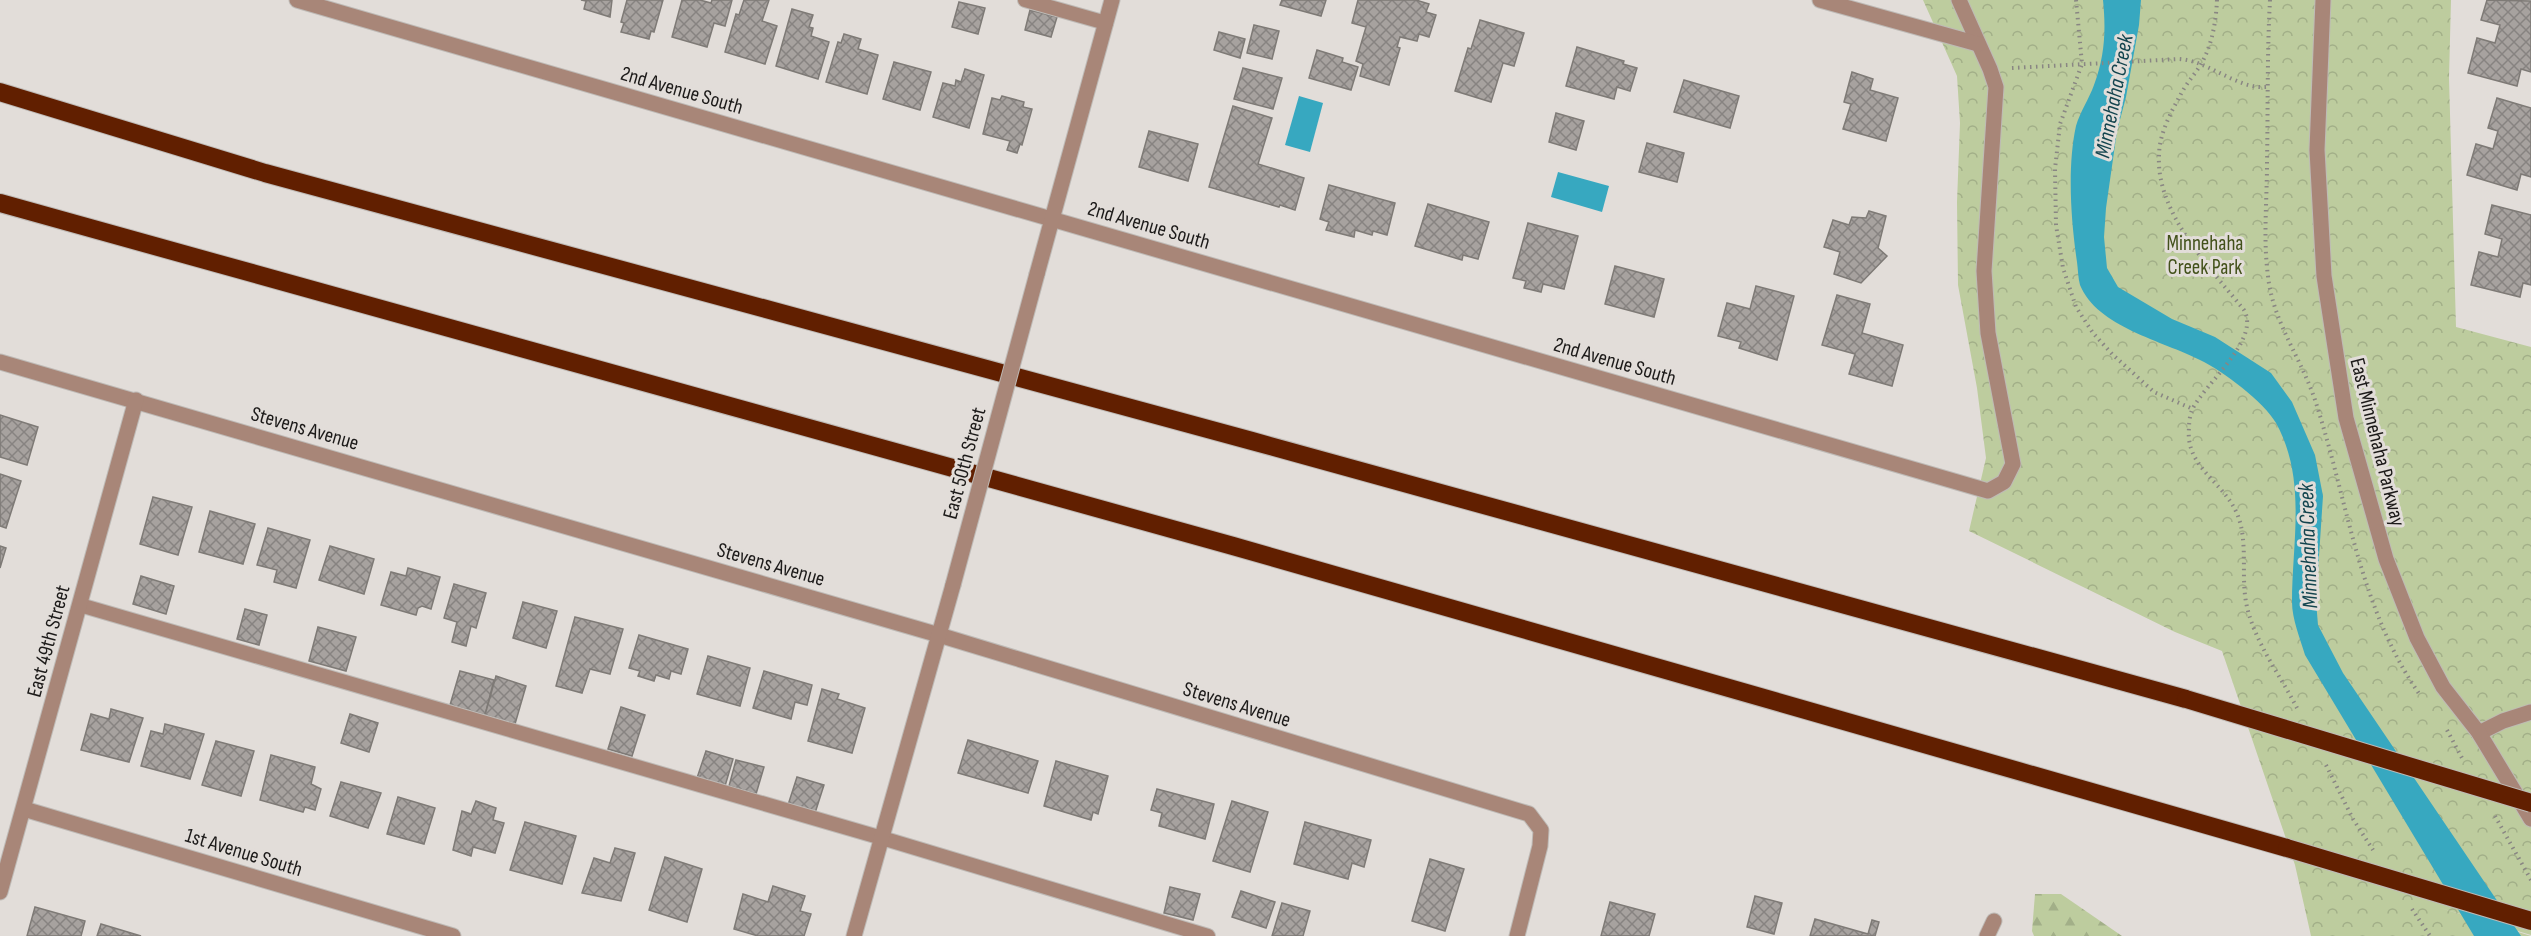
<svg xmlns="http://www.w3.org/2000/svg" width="2531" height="936" font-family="'Sofia Sans Condensed',sans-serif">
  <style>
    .forest { fill: url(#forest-firs) }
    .park { fill: url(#park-crowns) }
    .water { fill: #37a8c0 }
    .building { fill: url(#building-cross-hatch); stroke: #7e7a76; stroke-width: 1.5 }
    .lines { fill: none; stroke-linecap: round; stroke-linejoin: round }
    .service-casing { stroke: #bebab6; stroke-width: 16 }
    .minor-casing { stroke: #bebab6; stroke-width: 17 }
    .tertiary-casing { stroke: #bebab6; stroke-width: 17 }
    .motorway-casing { stroke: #bebab6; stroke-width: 20 }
    .path { stroke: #898683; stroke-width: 4; stroke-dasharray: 1.5 4.5; stroke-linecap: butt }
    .service { stroke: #a88678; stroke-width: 14 }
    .minor { stroke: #a88678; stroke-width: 15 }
    .tertiary { stroke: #a88678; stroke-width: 15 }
    .motorway { stroke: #611f00; stroke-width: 18 }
    .tertiary-bridge-casing { stroke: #bebab6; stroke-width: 17; stroke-linecap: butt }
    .motorway-bridge-casing { stroke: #bebab6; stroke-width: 20; stroke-linecap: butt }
    .tertiary-bridge { stroke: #a88678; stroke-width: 15 }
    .motorway-bridge { stroke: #611f00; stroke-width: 18 }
    .labels { text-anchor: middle; stroke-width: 6; stroke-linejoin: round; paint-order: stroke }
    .street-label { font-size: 21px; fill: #1c1a19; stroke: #e2ddd9 }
    .park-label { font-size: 21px; fill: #42511a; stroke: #e2ddd9 }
    .water-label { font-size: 22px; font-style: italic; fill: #13444e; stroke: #e2ddd9 }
  </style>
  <defs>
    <pattern id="forest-firs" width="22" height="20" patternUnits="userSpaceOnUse" patternTransform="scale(1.5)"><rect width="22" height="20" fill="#bdcc9e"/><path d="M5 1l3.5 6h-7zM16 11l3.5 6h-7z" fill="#a2af88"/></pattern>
    <pattern id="park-crowns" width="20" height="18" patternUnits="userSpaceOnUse" patternTransform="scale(1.5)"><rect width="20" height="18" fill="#bdcc9e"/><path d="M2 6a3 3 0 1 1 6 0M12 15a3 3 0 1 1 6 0" fill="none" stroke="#a2af88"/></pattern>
    <pattern id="building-cross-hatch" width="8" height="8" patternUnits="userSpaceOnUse" patternTransform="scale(1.5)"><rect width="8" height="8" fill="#a7a29f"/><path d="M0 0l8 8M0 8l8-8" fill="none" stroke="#878381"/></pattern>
  </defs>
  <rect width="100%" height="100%" fill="#e2ddd9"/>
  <polygon class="forest" points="2035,894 2061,894 2122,936 2034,936 2032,931"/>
  <polygon class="park" points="1923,0 2451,0 2449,78 2456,327 2531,347 2531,935 2437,907 2531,936 2311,936 2295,865 2222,651 2175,632 1969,531 1986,458 1977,388 1958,285 1957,202 1960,123 1957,76"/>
  <g class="water">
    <path d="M2103,0h38l-2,25 -13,72 -9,34 -11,77 -2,29 3,31 11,19 54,32 43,18 56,36 21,29 23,53 8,41 -7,105 2,24 25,48 178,263h-47l-169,-281c-5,-17 -13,-36 -13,-53 0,-60 15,-123 -16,-179 -12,-21 -53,-52 -76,-63 -37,-19 -103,-33 -120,-75 -2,-7 -2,-16 -3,-23 -6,-41 -10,-95 -1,-136 4,-14 13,-27 18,-41 11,-29 12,-55 9,-85z"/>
    <polygon points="1299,96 1323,103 1310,152 1285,145"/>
    <polygon points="1558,172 1609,186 1602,212 1551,197"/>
  </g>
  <g class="building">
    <polygon points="581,0 612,0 610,17 584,9 586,1"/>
    <polygon points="627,0 663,0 654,32 651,31 649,39 621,32 624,23 621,22"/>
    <polygon points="682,0 700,0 711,3 712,0 732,0 725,26 714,23 707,47 672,37"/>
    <polygon points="744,0 769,0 762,21 777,26 765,64 725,52 736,14 739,15"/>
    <polygon points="1282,0 1326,0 1321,16 1280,5"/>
    <polygon points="1358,0 1416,0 1429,4 1426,12 1436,15 1429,37 1419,34 1417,41 1400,37 1397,47 1400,48 1389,85 1360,76 1363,64 1356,61 1366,27 1352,23"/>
    <polygon points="2487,0 2531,1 2531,72 2521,69 2517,86 2468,73 2477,38 2495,43 2500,25 2481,20"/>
    <polygon points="959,2 985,8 978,34 952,27"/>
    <polygon points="792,9 813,15 809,27 813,28 811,36 829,42 818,79 776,66"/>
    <polygon points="1030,10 1057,17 1051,37 1025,30"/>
    <polygon points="1480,20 1524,33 1514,66 1503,63 1491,102 1455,91 1468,48 1471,49"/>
    <polygon points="1254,25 1279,31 1272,59 1247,53"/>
    <polygon points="1219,32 1245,39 1240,58 1214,50"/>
    <polygon points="844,34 861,39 858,49 878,55 867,94 826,82 838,42 841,43"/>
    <polygon points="1577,47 1624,61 1623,64 1637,68 1630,91 1617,87 1614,99 1566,86"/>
    <polygon points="1317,50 1343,58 1342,62 1358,67 1351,90 1309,78"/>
    <polygon points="894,62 931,72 920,110 883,99"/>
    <polygon points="1243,68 1282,78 1273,109 1234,99"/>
    <polygon points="965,69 984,75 969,128 933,117 943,83 955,86 956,80 961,82"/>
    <polygon points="1852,72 1873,79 1870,90 1898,98 1886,141 1843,129 1851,104 1844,102"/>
    <polygon points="1684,80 1739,96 1730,128 1674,112"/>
    <polygon points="1002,96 1024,102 1023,107 1032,109 1022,145 1020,144 1017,153 1007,150 1010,141 983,134 992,98 1000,100"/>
    <polygon points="2497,98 2531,108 2531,177 2521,174 2517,190 2467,175 2476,144 2493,149 2498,131 2488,128"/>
    <polygon points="1233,106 1272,118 1258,164 1304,178 1295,210 1280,205 1279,207 1209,187"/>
    <polygon points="1556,113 1584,121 1576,150 1549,142"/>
    <polygon points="1149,131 1198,144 1188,181 1139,167"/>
    <polygon points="1647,143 1684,153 1677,182 1639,172"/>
    <polygon points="1329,185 1395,203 1387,235 1373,231 1372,235 1355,230 1354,237 1326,230 1329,222 1320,219"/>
    <polygon points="1428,204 1489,222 1478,259 1463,255 1462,260 1415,246"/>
    <polygon points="2492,205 2531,215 2531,285 2523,283 2520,297 2471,285 2479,252 2498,257 2502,239 2485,234"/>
    <polygon points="1869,211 1886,216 1878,248 1887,256 1861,283 1834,274 1840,252 1824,247 1833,220 1849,225 1852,217 1866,218"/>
    <polygon points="1528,223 1578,236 1564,289 1543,284 1541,292 1524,288 1526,281 1513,278"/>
    <polygon points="1615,266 1664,279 1654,317 1605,304"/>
    <polygon points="1756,286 1794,296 1777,360 1739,348 1741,342 1718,336 1727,303 1750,309"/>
    <polygon points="1837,295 1870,304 1862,333 1903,345 1892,386 1849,374 1855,354 1822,345"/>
    <polygon points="0,415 38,427 27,465 0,457"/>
    <polygon points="0,474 21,481 6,528 0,526"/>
    <polygon points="153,497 192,507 178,555 140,544"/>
    <polygon points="210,511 255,524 243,564 199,552"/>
    <polygon points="268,528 310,540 296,588 274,582 277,570 257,565"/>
    <polygon points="0,546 6,548 0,568"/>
    <polygon points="330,546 374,559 364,594 319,580"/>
    <polygon points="408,568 440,577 431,609 422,606 418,608 416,615 381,605 391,572 406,576"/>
    <polygon points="141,576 174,586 166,614 133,604"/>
    <polygon points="454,584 486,593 476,628 471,626 466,646 452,642 457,622 444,618"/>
    <polygon points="523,602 557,611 546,648 513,638"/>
    <polygon points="245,609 267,615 259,645 237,639"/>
    <polygon points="575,617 623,629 610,674 590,669 582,693 556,686"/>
    <polygon points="318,627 356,637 346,671 309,661"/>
    <polygon points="639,635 688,649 681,674 671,671 669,679 656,675 654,681 638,676 640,671 629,668"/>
    <polygon points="708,656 750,668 740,706 697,694"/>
    <polygon points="460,671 494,680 485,715 450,705"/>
    <polygon points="764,671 812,685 807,705 795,702 791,719 753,708"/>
    <polygon points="496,676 526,686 515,724 485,715"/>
    <polygon points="822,689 839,694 837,699 865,708 852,753 808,741"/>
    <polygon points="621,707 645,715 632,756 608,749"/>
    <polygon points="111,709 143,718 129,762 81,750 91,714 109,719"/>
    <polygon points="350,714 378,723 369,752 341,743"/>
    <polygon points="165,724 204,734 190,779 141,766 151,731 163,734"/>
    <polygon points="968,740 1038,761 1028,793 958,773"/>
    <polygon points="216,741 254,751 241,796 202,785"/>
    <polygon points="706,751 733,759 725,786 697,778"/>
    <polygon points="271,755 315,767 311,784 321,789 315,810 305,807 303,812 260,800"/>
    <polygon points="736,760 764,767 756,794 729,786"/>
    <polygon points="1056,761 1108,776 1098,814 1093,812 1091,820 1044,806"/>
    <polygon points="797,777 824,785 815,813 788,805"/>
    <polygon points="341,782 381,793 368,828 330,816"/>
    <polygon points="1157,789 1214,804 1205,839 1159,826 1162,813 1151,810"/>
    <polygon points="398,797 435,808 424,844 387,834"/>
    <polygon points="476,801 496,808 493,820 504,823 495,853 473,847 471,856 453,850 462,811 471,814"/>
    <polygon points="1232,801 1268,812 1250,872 1213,861"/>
    <polygon points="525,822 576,836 562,884 510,870"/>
    <polygon points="1305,822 1371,840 1364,867 1352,863 1348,879 1294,864"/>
    <polygon points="615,848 635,853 621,901 582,893 594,858 610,863"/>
    <polygon points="665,857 702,869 687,922 649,910"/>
    <polygon points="1430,859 1464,869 1445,931 1412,921"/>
    <polygon points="773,886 805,896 800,911 811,914 804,936 758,936 734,929 743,894 768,902"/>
    <polygon points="1170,887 1200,894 1193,920 1164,913"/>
    <polygon points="1241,891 1275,902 1266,928 1232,917"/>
    <polygon points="1755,896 1782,903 1774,934 1747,927"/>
    <polygon points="1610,902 1655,914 1649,936 1601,936"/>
    <polygon points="1282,903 1310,911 1303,936 1272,936"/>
    <polygon points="35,907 85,921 81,936 27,936"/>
    <polygon points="1815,919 1868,934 1872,920 1879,922 1875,936 1810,936"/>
    <polygon points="101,924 141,936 97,936"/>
  </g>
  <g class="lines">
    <g class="service-casing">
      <g id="service">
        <polyline points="1025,0 1106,23"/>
        <polyline points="80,605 882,838 1208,936"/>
      </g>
    </g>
    <g class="minor-casing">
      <g id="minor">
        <polyline points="297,0 1988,491 2004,482 2013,464 1988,333 1984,271 1996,87 1990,69 1959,0"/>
        <polyline points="1820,0 1978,44"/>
        <polyline points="0,362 939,635 1529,814 1541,830 1540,846 1517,936"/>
        <polyline points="2479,733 2503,721 2531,712"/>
        <polyline points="24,809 453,936"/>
        <polyline points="0,892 136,400"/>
        <polyline points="1987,936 1994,921"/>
      </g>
    </g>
    <g class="tertiary-casing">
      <g id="tertiary">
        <polyline points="2323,0 2317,150 2324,276 2346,418 2386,559 2417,638 2443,687 2479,733 2531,819"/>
        <polyline points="1037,274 1112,0"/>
        <polyline points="854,936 953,585"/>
      </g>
    </g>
    <g class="motorway-casing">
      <g id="motorway">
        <polyline points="0,92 265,173 1252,441 2186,699"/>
        <polyline points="0,203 1233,546 2287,848"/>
      </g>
    </g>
    <g class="path">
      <polyline points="2076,0 2082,64 2060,124 2055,169 2056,225 2063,268 2076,307 2093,333 2112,354 2154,392 2193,409"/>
      <path d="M2217,0c-1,22 -5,46 -17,66 -6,9 -13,17 -18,26 -11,20 -23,42 -23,64 -3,57 52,113 85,154 17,30 -40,74 -52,100 -2,5 -3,12 -3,18 -4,40 36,54 49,88 10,27 3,58 8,86 7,38 33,71 51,106"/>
      <path d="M2270,0c-3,54 -2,109 -3,163 0,38 -4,76 1,113 5,47 34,83 48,127 32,99 43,205 104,292"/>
      <path d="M2012,68l167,-9c31,2 57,30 87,28"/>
      <polyline points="2447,730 2462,758"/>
      <polyline points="2326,765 2353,819 2373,850"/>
      <polyline points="2495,816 2531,880"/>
      <polyline points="2412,909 2430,936"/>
    </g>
    <use href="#service" class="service"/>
    <use href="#minor" class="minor"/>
    <use href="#tertiary" class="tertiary"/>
    <use href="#motorway" class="motorway"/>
    <g class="tertiary-bridge-casing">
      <polyline id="tertiary-bridge" points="953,585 1037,274"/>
    </g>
    <g class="motorway-bridge-casing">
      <g id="motorway-bridge">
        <polyline points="2186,699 2531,803"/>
        <polyline points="2287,848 2531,921"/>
      </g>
    </g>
    <use href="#tertiary-bridge" class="tertiary-bridge"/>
    <use href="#motorway-bridge" class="motorway-bridge"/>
  </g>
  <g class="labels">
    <g class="street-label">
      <text transform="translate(682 90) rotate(16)" y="7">2nd Avenue South</text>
      <text transform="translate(1149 225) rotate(16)" y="7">2nd Avenue South</text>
      <text transform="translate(1615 361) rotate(16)" y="7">2nd Avenue South</text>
      <text transform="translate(305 428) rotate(16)" y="7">Stevens Avenue</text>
      <text transform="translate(2378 442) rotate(76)" y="7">East Minnehaha Parkway</text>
      <text transform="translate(964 463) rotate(-75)" y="7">East 50th Street</text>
      <text transform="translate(771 564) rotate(16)" y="7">Stevens Avenue</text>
      <text transform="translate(48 641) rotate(-75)" y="7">East 49th Street</text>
      <text transform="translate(1237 704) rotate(17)" y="7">Stevens Avenue</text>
      <text transform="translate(244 852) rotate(17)" y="7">1st Avenue South</text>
    </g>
    <g class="park-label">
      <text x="2205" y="250">Minnehaha<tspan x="2205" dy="24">Creek Park</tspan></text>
    </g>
    <g class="water-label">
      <text transform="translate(2113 96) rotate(-79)" y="8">Minnehaha Creek</text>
      <text transform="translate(2307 546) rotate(-92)" y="8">Minnehaha Creek</text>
    </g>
  </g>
</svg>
